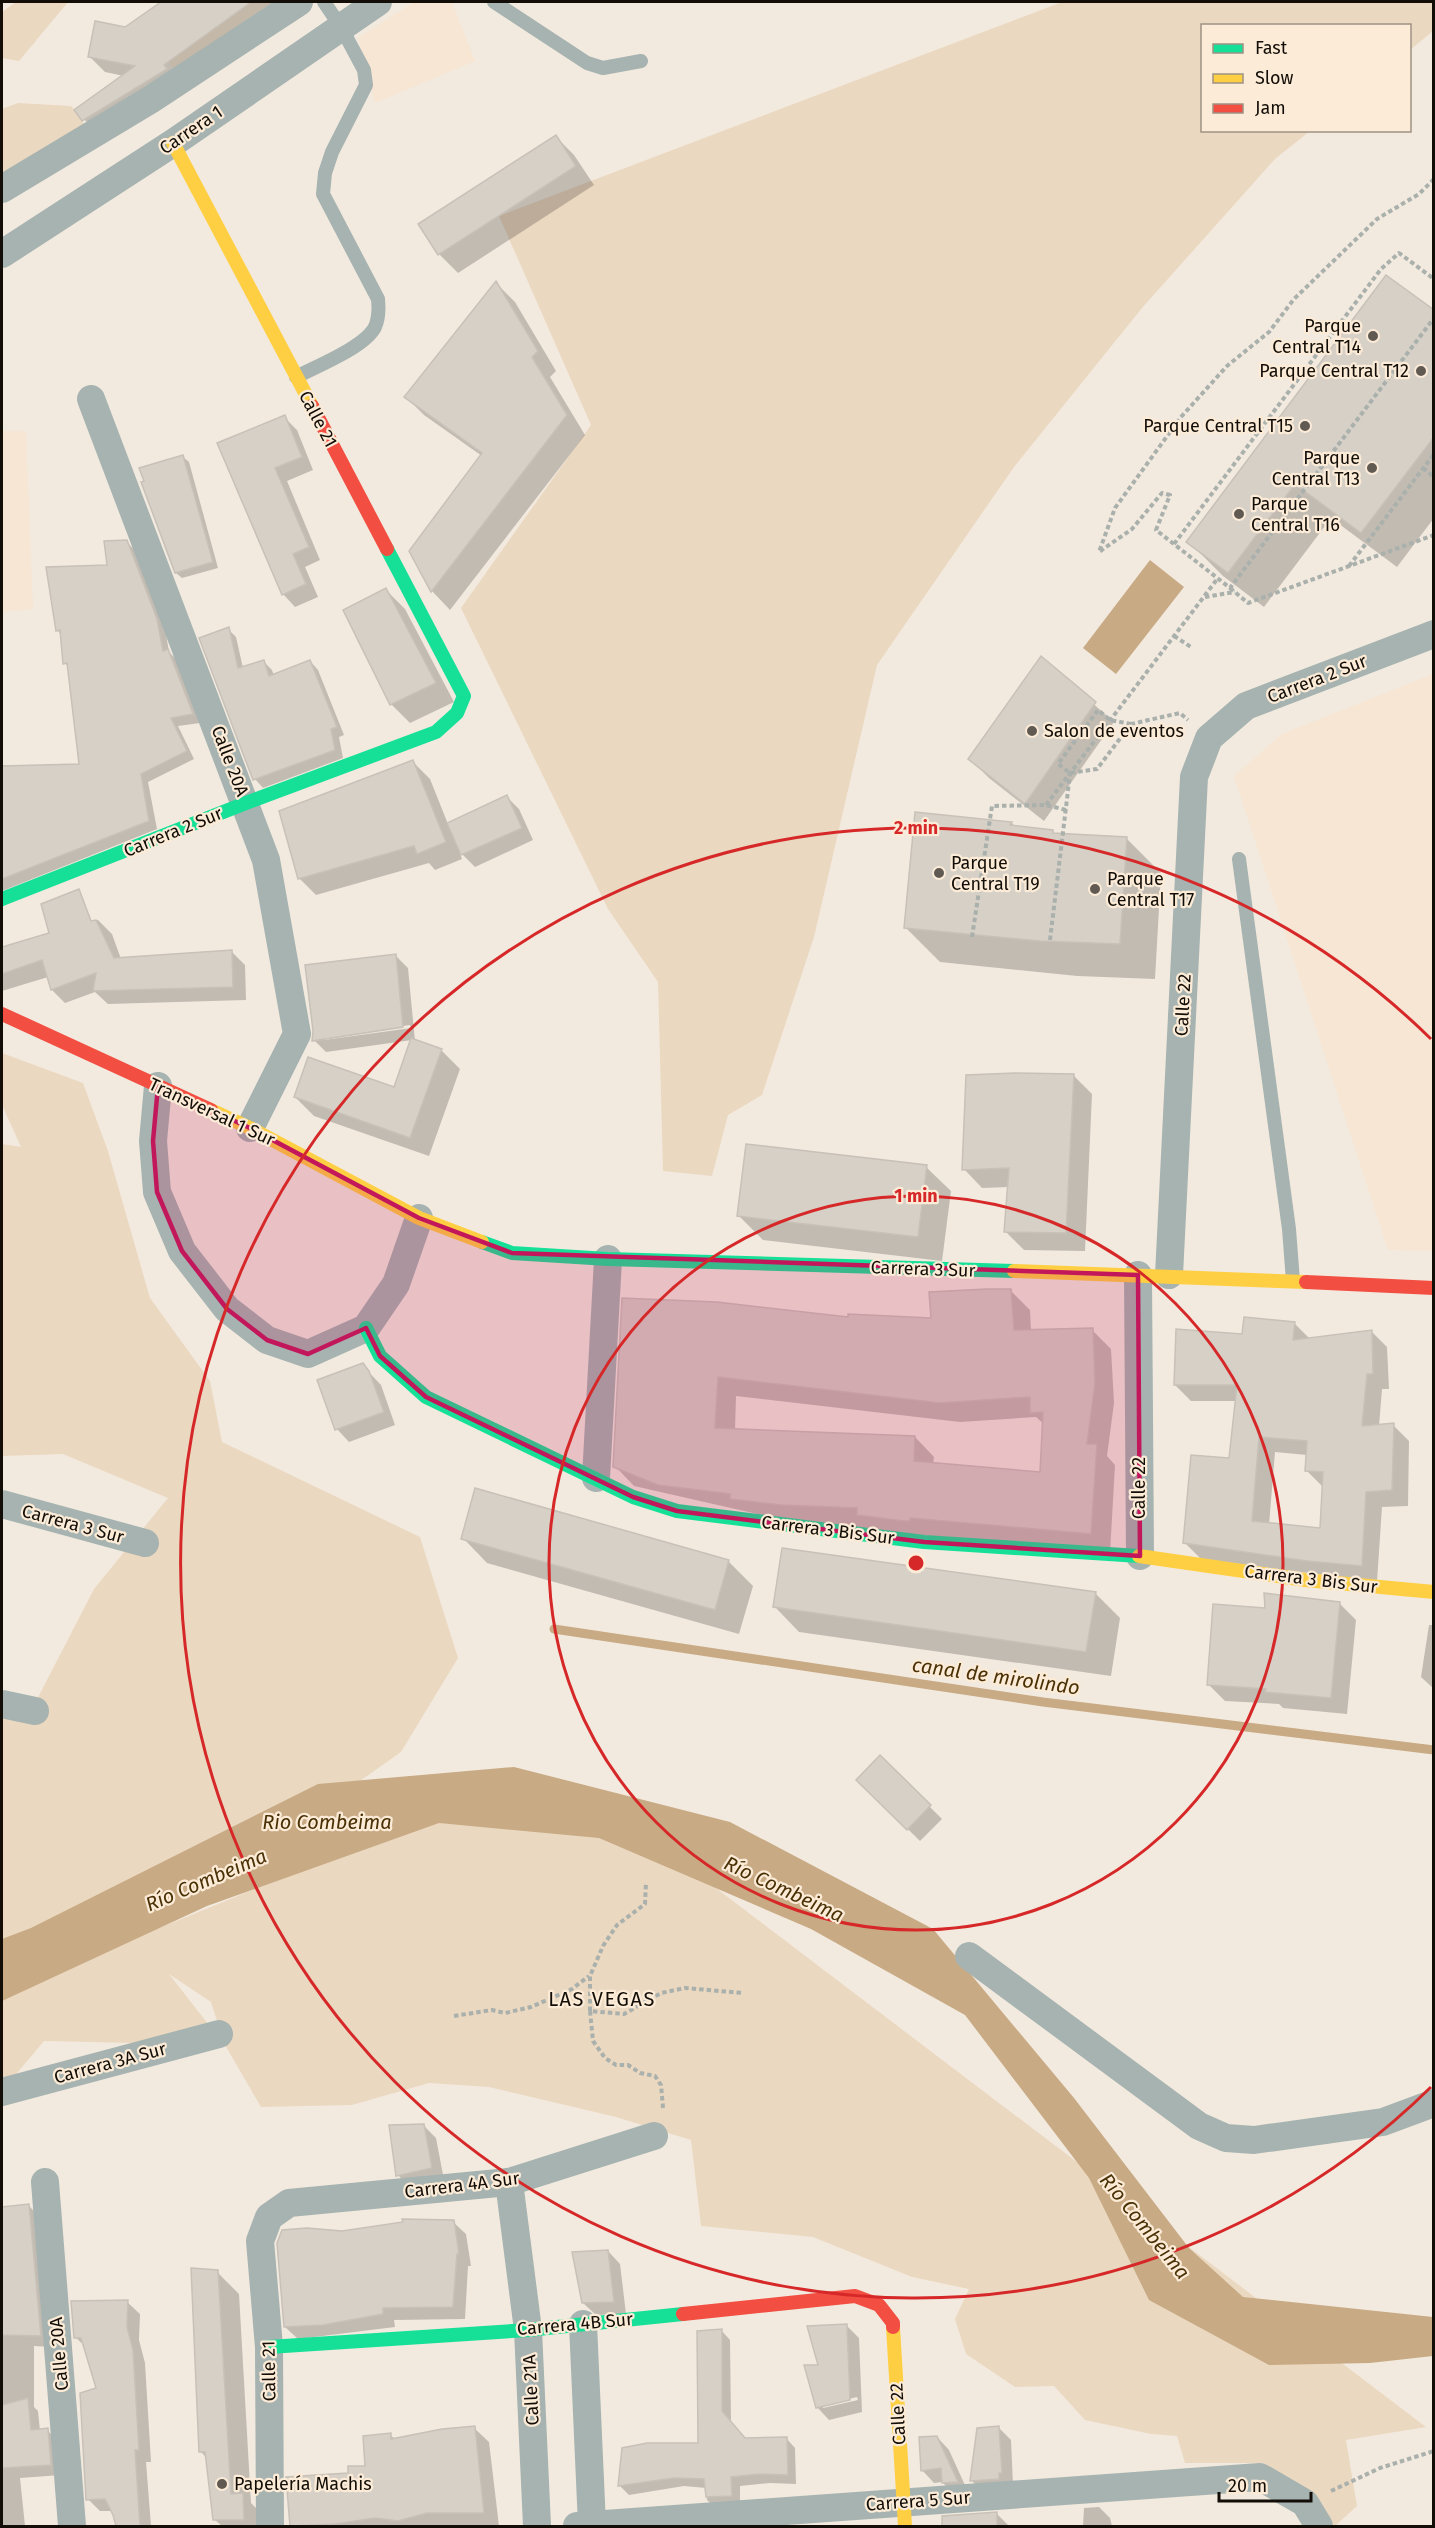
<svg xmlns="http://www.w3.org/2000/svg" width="1435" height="2528" font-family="'Fira Sans',sans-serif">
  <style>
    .built { fill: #f6e6d3 }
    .green { fill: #ebd8c0; fill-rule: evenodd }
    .water { fill: #c8aa84 }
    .shadow { fill: #0003; fill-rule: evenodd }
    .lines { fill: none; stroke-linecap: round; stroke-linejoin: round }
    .stream { stroke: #c8aa84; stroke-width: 9 }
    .building { fill: #d6d0c7; stroke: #c8c1b8; stroke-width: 1.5; fill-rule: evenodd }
    .path { stroke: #aab0ac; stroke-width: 4; stroke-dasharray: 4.5 3; stroke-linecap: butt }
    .lane { stroke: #a6b3b0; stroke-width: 14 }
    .street { stroke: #a6b3b0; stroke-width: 28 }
    .fast { stroke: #16e098; stroke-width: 14 }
    .slow { stroke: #ffcf43; stroke-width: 14 }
    .jam { stroke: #f24e42; stroke-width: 14 }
    .marked { fill: #c2185b; fill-opacity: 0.2; stroke: #c2185b; stroke-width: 4.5; stroke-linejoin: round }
    .ring { fill: none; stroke: #d62828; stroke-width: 3 }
    .poi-dot { fill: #615a53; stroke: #fbebd7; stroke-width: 2 }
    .labels { text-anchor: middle; stroke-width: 4.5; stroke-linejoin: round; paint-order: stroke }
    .street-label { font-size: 18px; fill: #120d07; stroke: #fbebd7 }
    .poi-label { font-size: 18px; fill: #120d07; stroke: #fbebd7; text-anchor: start }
    .water-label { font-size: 20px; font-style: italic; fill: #4a3005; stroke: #fbebd7 }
    .neighbourhood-label { font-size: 20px; letter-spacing: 1.5px; fill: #120d07; stroke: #fbebd7 }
    .centre { fill: #d62828; stroke: #fbebd7; stroke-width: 3 }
    .ring-label { font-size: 18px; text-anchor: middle; font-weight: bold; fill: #d62828; stroke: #fbebd7; stroke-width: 4.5; stroke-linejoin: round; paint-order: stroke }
  </style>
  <rect width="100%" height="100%" fill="#f3eadf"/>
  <g class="built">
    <polygon points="161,2 272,2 174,69 137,18"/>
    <polygon points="414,2 452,2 475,61 375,103 358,38"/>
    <polygon points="2,431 26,431 33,609 2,612"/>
    <polygon points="1433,674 1433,1251 1388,1250 1234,776 1282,734"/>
  </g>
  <g class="green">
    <polygon points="16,2 68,2 19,61 2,58 2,12"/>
    <polygon points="1062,2 1433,2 1433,31 1410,50 1410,26 1202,26 1202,130 1310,131 1275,159 1142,308 1014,467 877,665 814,937 762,1095 728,1115 712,1176 663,1171 658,982 608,909 461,608 591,425 499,216"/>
    <polygon points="18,103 71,106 88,129 2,187 2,109"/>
    <path d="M2,1053l81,30 25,68 42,147 60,83 12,61 198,95 38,121 -57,94 -259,183 115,-47 196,-73 185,14 788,598 -80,13 11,66 -22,20 -18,-19 -54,-44h-78l-8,-27 -26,-2 -66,-14 -31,-34 -39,1 -49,-33 -11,-35 14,-30 -57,-12 -99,-40 -112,-11 -10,-86 -75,-23 -127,-30 -60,-4 -77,22 -91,2 -36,-62 -181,-4 -42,50v-373l31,-11 61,-118 74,-91 -105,-44 -61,2v-312l19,3 -19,-42zM169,1974l42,28 13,41h-1z"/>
  </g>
  <g class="water">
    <polygon points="1150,560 1184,587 1116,674 1083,648"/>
    <polygon points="514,1767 730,1822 933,1929 1074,2098 1189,2248 1243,2297 1433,2317 1433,2356 1370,2363 1269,2365 1149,2300 1089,2178 965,2015 811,1929 599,1838 439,1823 207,1906 2,2001 2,1939 31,1928 318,1784"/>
  </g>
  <g class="shadow">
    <polygon points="163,2 289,2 99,136 76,110 124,76 105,72 89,56"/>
    <polygon points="556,137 574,155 594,185 458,273 440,255 421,225"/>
    <polygon points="497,284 515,302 556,371 550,377 585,435 450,610 432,591 411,551 482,456 424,415 406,397"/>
    <polygon points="1434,312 1434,518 1397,567 1331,518 1264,607 1223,576 1188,541"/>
    <polygon points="284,417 297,430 313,470 287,481 320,560 305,567 318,597 295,607 283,594 219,444"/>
    <polygon points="183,457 189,462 218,568 182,578 176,573"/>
    <polygon points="126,542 135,550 165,628 169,652 176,659 200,723 178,726 194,759 148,782 157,829 2,891 2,768 80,765 68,667 65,663 62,635 57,630"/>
    <polygon points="386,590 405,609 454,702 410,723 391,704 345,610"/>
    <polygon points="228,629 236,637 243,668 264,662 272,670 274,676 310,661 318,670 344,735 339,737 343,758 263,788 255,779"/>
    <polygon points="1041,658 1114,722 1044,821 989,778 970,759"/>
    <polygon points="413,762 430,779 448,824 507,797 519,809 533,840 475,867 459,851 462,859 435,870 429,863 316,895 299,878"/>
    <polygon points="917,814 1012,823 1016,828 1052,831 1056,835 1126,838 1161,873 1155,979 1077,976 940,962 905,927"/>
    <polygon points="98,920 112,934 121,959 231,951 245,965 246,1000 108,1004 95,992 65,1003 52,990 48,977 2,991 2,949"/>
    <path d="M396,956l12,12 7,73 26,9 19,19 -31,87 -115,-40 -19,-19 100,-8 17,-49 -86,12 -12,-12zM410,1025l1,3 -87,12v-3z"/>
    <polygon points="1074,1076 1092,1094 1085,1251 1024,1250 1006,1232 1009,1187 982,1188 964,1169"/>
    <polygon points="926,1167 951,1191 942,1261 763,1240 738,1215"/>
    <path d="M1011,1291l19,19 1,21 61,-1 19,19 3,54 -7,53 8,9 -5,88 -309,-29 -167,-38 -19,-20 9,-166 225,19 83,1zM736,1396l224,26 76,-5 8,7 -3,50 -108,-10 1,-7 -19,-20 -180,-7z"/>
    <path d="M1294,1323l16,16 61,-8 16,16 2,42h-7l-3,37 14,-1 16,16 -1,65 -26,1 -5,75 -176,-23 -16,-16 45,-83 6,-59h-45l-16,-16 68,-49zM1275,1452l32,3 -1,15 16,16v44l-53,-5z"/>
    <polygon points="362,1365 381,1385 395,1425 349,1442 337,1429"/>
    <polygon points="463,1538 728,1561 753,1586 739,1634 487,1563"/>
    <polygon points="1095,1593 1120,1618 1111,1676 799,1632 775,1607"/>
    <polygon points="1340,1604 1356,1620 1347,1714 1283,1708 1279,1704 1225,1701 1208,1684 1267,1609"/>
    <polygon points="1429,1625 1434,1625 1434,1689 1421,1677"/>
    <polygon points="880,1757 942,1819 920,1841 858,1780"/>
    <polygon points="423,2125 436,2138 444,2180 410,2188 398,2175"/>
    <polygon points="28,2205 39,2216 51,2347 34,2346 34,2407 38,2411 40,2431 47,2430 58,2441 61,2475 20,2478 25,2526 2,2526 2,2209"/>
    <polygon points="453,2222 466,2234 471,2266 468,2266 465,2319 394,2320 395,2327 298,2339 285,2327 342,2232"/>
    <polygon points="608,2251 620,2264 626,2314 596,2315 583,2303"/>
    <polygon points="217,2272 239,2294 251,2503 265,2517 265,2526 222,2526 215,2520 207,2458 200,2451"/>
    <polygon points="127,2302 140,2314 139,2340 145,2363 151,2462 146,2462 151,2526 118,2526 113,2511 100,2511 88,2499 98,2389 86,2347 75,2337"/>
    <path d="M846,2325l13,13 3,74 -33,8 -12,-13 3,-41zM857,2397l1,3 -35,8v-3z"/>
    <polygon points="721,2330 730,2340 731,2422 746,2439 786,2438 795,2448 796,2484 770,2483 740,2486 740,2507 717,2509 707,2500 706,2488 684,2486 629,2495 620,2486 623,2449 700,2445"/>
    <polygon points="474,2428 489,2442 499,2526 291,2526 350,2475 367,2467 390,2435 395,2439"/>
    <polygon points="999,2428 1011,2440 1013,2485 984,2493 972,2481"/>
    <polygon points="937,2437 949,2450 969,2494 955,2495 942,2482 934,2483 922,2470"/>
    <polygon points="1099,2507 1110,2518 1112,2526 1083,2526 1084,2508"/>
    <polygon points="997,2514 1009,2526 944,2526 943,2518"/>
  </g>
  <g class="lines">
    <polyline class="stream" points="554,1629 1043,1702 1434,1750"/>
  </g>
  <g class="building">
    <polygon points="161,2 251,2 164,65 167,69 82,121 74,110 135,66 88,57 95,21 125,27"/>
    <polygon points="556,135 576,166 438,255 418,224"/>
    <polygon points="1386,275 1434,310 1434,437 1361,533 1295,484 1228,573 1186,542"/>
    <polygon points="496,281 538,351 532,357 567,415 431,592 409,551 482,453 404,397"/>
    <polygon points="285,415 302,457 275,468 309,547 293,554 306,584 282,595 217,443"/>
    <polygon points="183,455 213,562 175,573 141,482 144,481 139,468"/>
    <polygon points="127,540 157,619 163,651 168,649 193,714 171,718 187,751 141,774 149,821 2,879 2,766 79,764 67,663 63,664 60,630 56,631 46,567 107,565 104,541"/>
    <polygon points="386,588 436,683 390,705 343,610"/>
    <polygon points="229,627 238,668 264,660 269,676 310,660 337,727 331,729 335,750 253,780 199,638"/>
    <polygon points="1041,656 1096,702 1025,804 968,759"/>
    <polygon points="413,760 446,842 417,854 414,846 298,879 279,811"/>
    <polygon points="507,795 522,828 461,855 447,823"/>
    <polygon points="915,812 1012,822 1010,825 1053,830 1053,833 1127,837 1120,944 1040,941 904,928"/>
    <polygon points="79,889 91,921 96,920 114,958 232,950 233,987 93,991 96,973 51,990 42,960 2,974 2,947 49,933 41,904"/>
    <polygon points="396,954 403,1027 312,1041 313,1031 305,965"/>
    <polygon points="411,1038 442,1049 410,1138 294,1097 308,1057 394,1087"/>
    <polygon points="1015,1073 1074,1074 1066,1233 1004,1232 1009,1168 962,1170 966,1075"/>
    <polygon points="746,1144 927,1165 918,1237 737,1216"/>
    <path d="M987,1289h24l3,41 79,-2 2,55 -8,61h10l-6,90 -181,-16v3h-6l-47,-6v-7l-76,-3 -51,-6v-5l-72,-9 -45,-18 9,-169 95,4 131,15v-3l83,4 -2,-26zM718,1377l222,26 90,-6v16l13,-1 -3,60 -126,-11 1,-25 -200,-8z"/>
    <path d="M1244,1317l51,5 -2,18 79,-10 1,44h-6l-5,52 32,-3 -2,67 -26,2 -4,74 -55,-5 -124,-18 8,-88 38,3 8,-73h-63l2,-56 66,5zM1259,1437l48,4 -2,30 18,1 -3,56 -68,-7z"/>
    <polygon points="363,1363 369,1371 384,1412 335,1430 317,1380"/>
    <polygon points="475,1488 729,1560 715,1610 461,1539"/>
    <polygon points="782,1548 1096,1592 1086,1652 773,1607"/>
    <polygon points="1264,1593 1340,1602 1331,1698 1265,1692 1266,1689 1207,1685 1213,1604 1265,1608"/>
    <polygon points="880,1755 931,1805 907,1830 856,1780"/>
    <polygon points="424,2124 432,2168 396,2176 389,2125"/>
    <polygon points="29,2204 41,2336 2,2335 2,2207"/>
    <polygon points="402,2219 454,2220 459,2254 457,2254 453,2307 383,2308 383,2314 323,2325 284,2327 277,2243 282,2230 307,2228 342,2231 403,2222"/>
    <polygon points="608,2250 614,2302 582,2303 572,2252"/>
    <polygon points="191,2268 218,2270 231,2494 243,2493 244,2520 213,2520 205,2452 199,2452"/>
    <polygon points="128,2300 127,2327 133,2350 139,2450 135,2450 140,2526 116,2526 113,2515 105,2499 86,2500 80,2393 96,2388 81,2338 74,2338 71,2301"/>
    <polygon points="847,2324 850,2400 816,2408 804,2365 818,2365 807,2326"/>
    <polygon points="722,2329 722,2411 745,2438 787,2437 788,2475 760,2474 731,2477 732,2496 706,2497 704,2479 674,2478 618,2486 622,2448 647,2443 698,2443 697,2331"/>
    <polygon points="28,2398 31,2430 48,2428 51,2465 2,2468 2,2405"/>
    <polygon points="475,2426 484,2513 427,2513 398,2521 375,2518 335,2524 290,2526 286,2477 348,2473 348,2466 365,2466 363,2436 391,2433 391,2439 442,2429"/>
    <polygon points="999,2426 1002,2473 999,2473 999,2479 970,2481 977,2428"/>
    <polygon points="937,2436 941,2445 958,2482 942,2483 941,2468 921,2471 919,2437"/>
    <polygon points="997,2512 997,2526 942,2526 942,2516"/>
  </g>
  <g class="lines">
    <g class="path">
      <polyline points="1434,179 1419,194 1377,219 1294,299 1269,332 1227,366 1181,417 1115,508 1099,552 1132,529 1162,493 1170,495 1156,530 1230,588 1434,318"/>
      <polyline points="1423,468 1434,477"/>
      <polyline points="1174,544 1381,269 1399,253 1434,279"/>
      <polyline points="1349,566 1434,454"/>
      <polyline points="1230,588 1248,603 1434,535"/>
      <polyline points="1205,597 1235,592"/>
      <polyline points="1174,636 1191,647"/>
      <polyline points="1131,724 1110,720 1098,710 1058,764 1070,773 1097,769 1131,724 1180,713 1188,720"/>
      <polyline points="1046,805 1218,578"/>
      <polyline points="972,937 992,806 1046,805 1066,810"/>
      <polyline points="1050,940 1070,774"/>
      <polyline points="590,2011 590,1976 603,1946 617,1925 645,1904 646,1882"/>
      <polyline points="454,2016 492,2010 505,2013 531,2007 572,1989 589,1976"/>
      <polyline points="663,2108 661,2085 655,2076 640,2073 628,2065 616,2065 605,2058 593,2041 590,2011 624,2014 661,1993 685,1988 743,1993"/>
      <polyline points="1331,2491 1380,2468 1434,2451"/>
    </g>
    <g class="lane">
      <polyline points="494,2 587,63 603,68 641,61"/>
      <path d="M296,377c21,-11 69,-30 79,-50 4,-9 4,-18 3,-28l-55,-105 2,-21 7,-21 34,-67 -2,-15 -23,-43 -17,-25"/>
      <polyline points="1239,859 1289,1229 1293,1281"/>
    </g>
    <g class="street">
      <polyline points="2,189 150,100 299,2"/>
      <polyline points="2,254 173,143 378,2"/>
      <polyline points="91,399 266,860 297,1034 250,1128"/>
      <polyline points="158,1086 153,1141 157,1192 182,1251 227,1309 267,1340 308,1354 366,1328 396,1284 419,1218"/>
      <polyline points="1138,1275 1140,1556"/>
      <polyline points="1169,1275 1194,777 1209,738 1246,706 1434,634"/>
      <polyline points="596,1478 608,1259"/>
      <polyline points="2,1504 145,1543"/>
      <polyline points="2,1704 35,1711"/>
      <polyline points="969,1956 1199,2126 1226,2138 1254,2140 1383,2122 1434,2103"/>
      <polyline points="2,2092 219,2034"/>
      <polyline points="45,2182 72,2526"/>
      <polyline points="509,2182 528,2330 537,2526"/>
      <polyline points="583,2324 592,2525"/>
      <polyline points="270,2526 269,2347 260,2241 269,2217 289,2203 509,2182 654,2136"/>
      <polyline points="577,2526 1260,2477 1305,2503 1319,2526"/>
    </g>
    <g class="fast">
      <polyline points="2,899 246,803 436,732 457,713 464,696 387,549"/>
      <polyline points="482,1242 512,1253 608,1259 1014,1271"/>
      <polyline points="366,1328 380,1356 426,1397 633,1497 677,1511 924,1542 1139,1556"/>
      <polyline points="269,2347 528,2330 683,2314"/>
    </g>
    <g class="slow">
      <polyline points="173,143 312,406"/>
      <polyline points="211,1110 250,1128 419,1218 482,1242"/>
      <polyline points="1014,1271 1306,1282"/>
      <polyline points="1139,1556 1305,1580 1434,1592"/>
      <polyline points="893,2327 905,2526"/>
    </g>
    <g class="jam">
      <polyline points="312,406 387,549"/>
      <polyline points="2,1014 211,1110"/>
      <polyline points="1306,1282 1434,1288"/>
      <polyline points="683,2314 855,2296 879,2305 893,2323 893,2327"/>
    </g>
  </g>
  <path class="marked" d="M158,1086l92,42 169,90 93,35 626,22 2,281 -216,-14 -247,-31 -44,-14 -207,-100 -46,-41 -14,-28 -58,26 -41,-14 -40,-31 -45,-58 -25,-59 -4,-51z"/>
  <g class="ring">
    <circle cx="916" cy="1563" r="367"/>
    <path d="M1431 2087A735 735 0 1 1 1431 1039"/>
  </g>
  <g class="poi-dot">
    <circle cx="1373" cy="336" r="6"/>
    <circle cx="1421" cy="371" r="6"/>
    <circle cx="1305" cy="426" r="6"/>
    <circle cx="1372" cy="468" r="6"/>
    <circle cx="1239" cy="514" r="6"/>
    <circle cx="1032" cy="731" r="6"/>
    <circle cx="939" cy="873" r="6"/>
    <circle cx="1095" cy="889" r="6"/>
    <circle cx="222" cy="2484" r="6"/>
  </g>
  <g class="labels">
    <g class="street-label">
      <text transform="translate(191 130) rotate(-34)" y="6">Carrera 1</text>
      <text transform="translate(318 419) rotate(62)" y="6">Calle 21</text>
      <text transform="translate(1317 679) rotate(-21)" y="6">Carrera 2 Sur</text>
      <text transform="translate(230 761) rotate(69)" y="6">Calle 20A</text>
      <text transform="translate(173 832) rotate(-22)" y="6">Carrera 2 Sur</text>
      <text transform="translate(1183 1005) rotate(-87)" y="6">Calle 22</text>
      <text transform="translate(212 1112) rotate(25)" y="6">Transversal 1 Sur</text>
      <text transform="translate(923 1269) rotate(2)" y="6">Carrera 3 Sur</text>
      <text transform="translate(1139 1488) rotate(-90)" y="6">Calle 22</text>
      <text transform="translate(73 1524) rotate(15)" y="6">Carrera 3 Sur</text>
      <text transform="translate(828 1530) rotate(7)" y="6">Carrera 3 Bis Sur</text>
      <text transform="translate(1311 1579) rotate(7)" y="6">Carrera 3 Bis Sur</text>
      <text transform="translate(110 2063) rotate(-15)" y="6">Carrera 3A Sur</text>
      <text transform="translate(462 2185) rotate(-7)" y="6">Carrera 4A Sur</text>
      <text transform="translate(575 2324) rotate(-5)" y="6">Carrera 4B Sur</text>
      <text transform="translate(59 2354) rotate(-95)" y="6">Calle 20A</text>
      <text transform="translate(269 2371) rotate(-91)" y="6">Calle 21</text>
      <text transform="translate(531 2390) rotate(-93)" y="6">Calle 21A</text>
      <text transform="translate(898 2414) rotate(-93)" y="6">Calle 22</text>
      <text transform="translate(918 2501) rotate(-4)" y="6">Carrera 5 Sur</text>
    </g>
    <g class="poi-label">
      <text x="1361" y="332" text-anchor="end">Parque<tspan x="1361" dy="21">Central T14</tspan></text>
      <text x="1409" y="377" text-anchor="end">Parque Central T12</text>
      <text x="1293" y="432" text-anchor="end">Parque Central T15</text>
      <text x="1360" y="464" text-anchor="end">Parque<tspan x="1360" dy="21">Central T13</tspan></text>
      <text x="1251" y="510">Parque<tspan x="1251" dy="21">Central T16</tspan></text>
      <text x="1044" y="737">Salon de eventos</text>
      <text x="951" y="869">Parque<tspan x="951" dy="21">Central T19</tspan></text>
      <text x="1107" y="885">Parque<tspan x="1107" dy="21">Central T17</tspan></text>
      <text x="234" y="2490">Papelería Machis</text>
    </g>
    <g class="water-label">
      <text transform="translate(996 1676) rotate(8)" y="7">canal de mirolindo</text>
      <text x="327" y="1829">Rio Combeima</text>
      <text transform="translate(206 1880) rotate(-23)" y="7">Río Combeima</text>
      <text transform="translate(784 1889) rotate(25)" y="7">Río Combeima</text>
      <text transform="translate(1145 2226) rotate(51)" y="7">Río Combeima</text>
    </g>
    <g class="neighbourhood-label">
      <text x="602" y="2006">LAS VEGAS</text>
    </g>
  </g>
  <circle cx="916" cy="1563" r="9" class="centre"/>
  <g class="ring-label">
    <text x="916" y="834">2 min</text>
    <text x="916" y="1202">1 min</text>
  </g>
  <rect width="1435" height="2528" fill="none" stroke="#120d07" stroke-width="6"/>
  <rect x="1201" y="24" width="210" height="108" fill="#fbebd7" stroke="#9e9284" stroke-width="1.5"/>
  <rect x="1213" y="44" width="30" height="9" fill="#16e098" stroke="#9e9284" stroke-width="1.5"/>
  <text x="1255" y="54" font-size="18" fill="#120d07">Fast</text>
  <rect x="1213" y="74" width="30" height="9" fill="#ffcf43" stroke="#9e9284" stroke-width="1.5"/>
  <text x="1255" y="84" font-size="18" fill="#120d07">Slow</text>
  <rect x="1213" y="104" width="30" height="9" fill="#f24e42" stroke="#9e9284" stroke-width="1.5"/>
  <text x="1255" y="114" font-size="18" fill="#120d07">Jam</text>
  <path d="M1219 2492v9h92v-9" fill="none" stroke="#120d07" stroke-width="3"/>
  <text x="1228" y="2492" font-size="18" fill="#120d07" stroke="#fbebd7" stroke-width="4.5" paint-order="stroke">20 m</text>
</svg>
